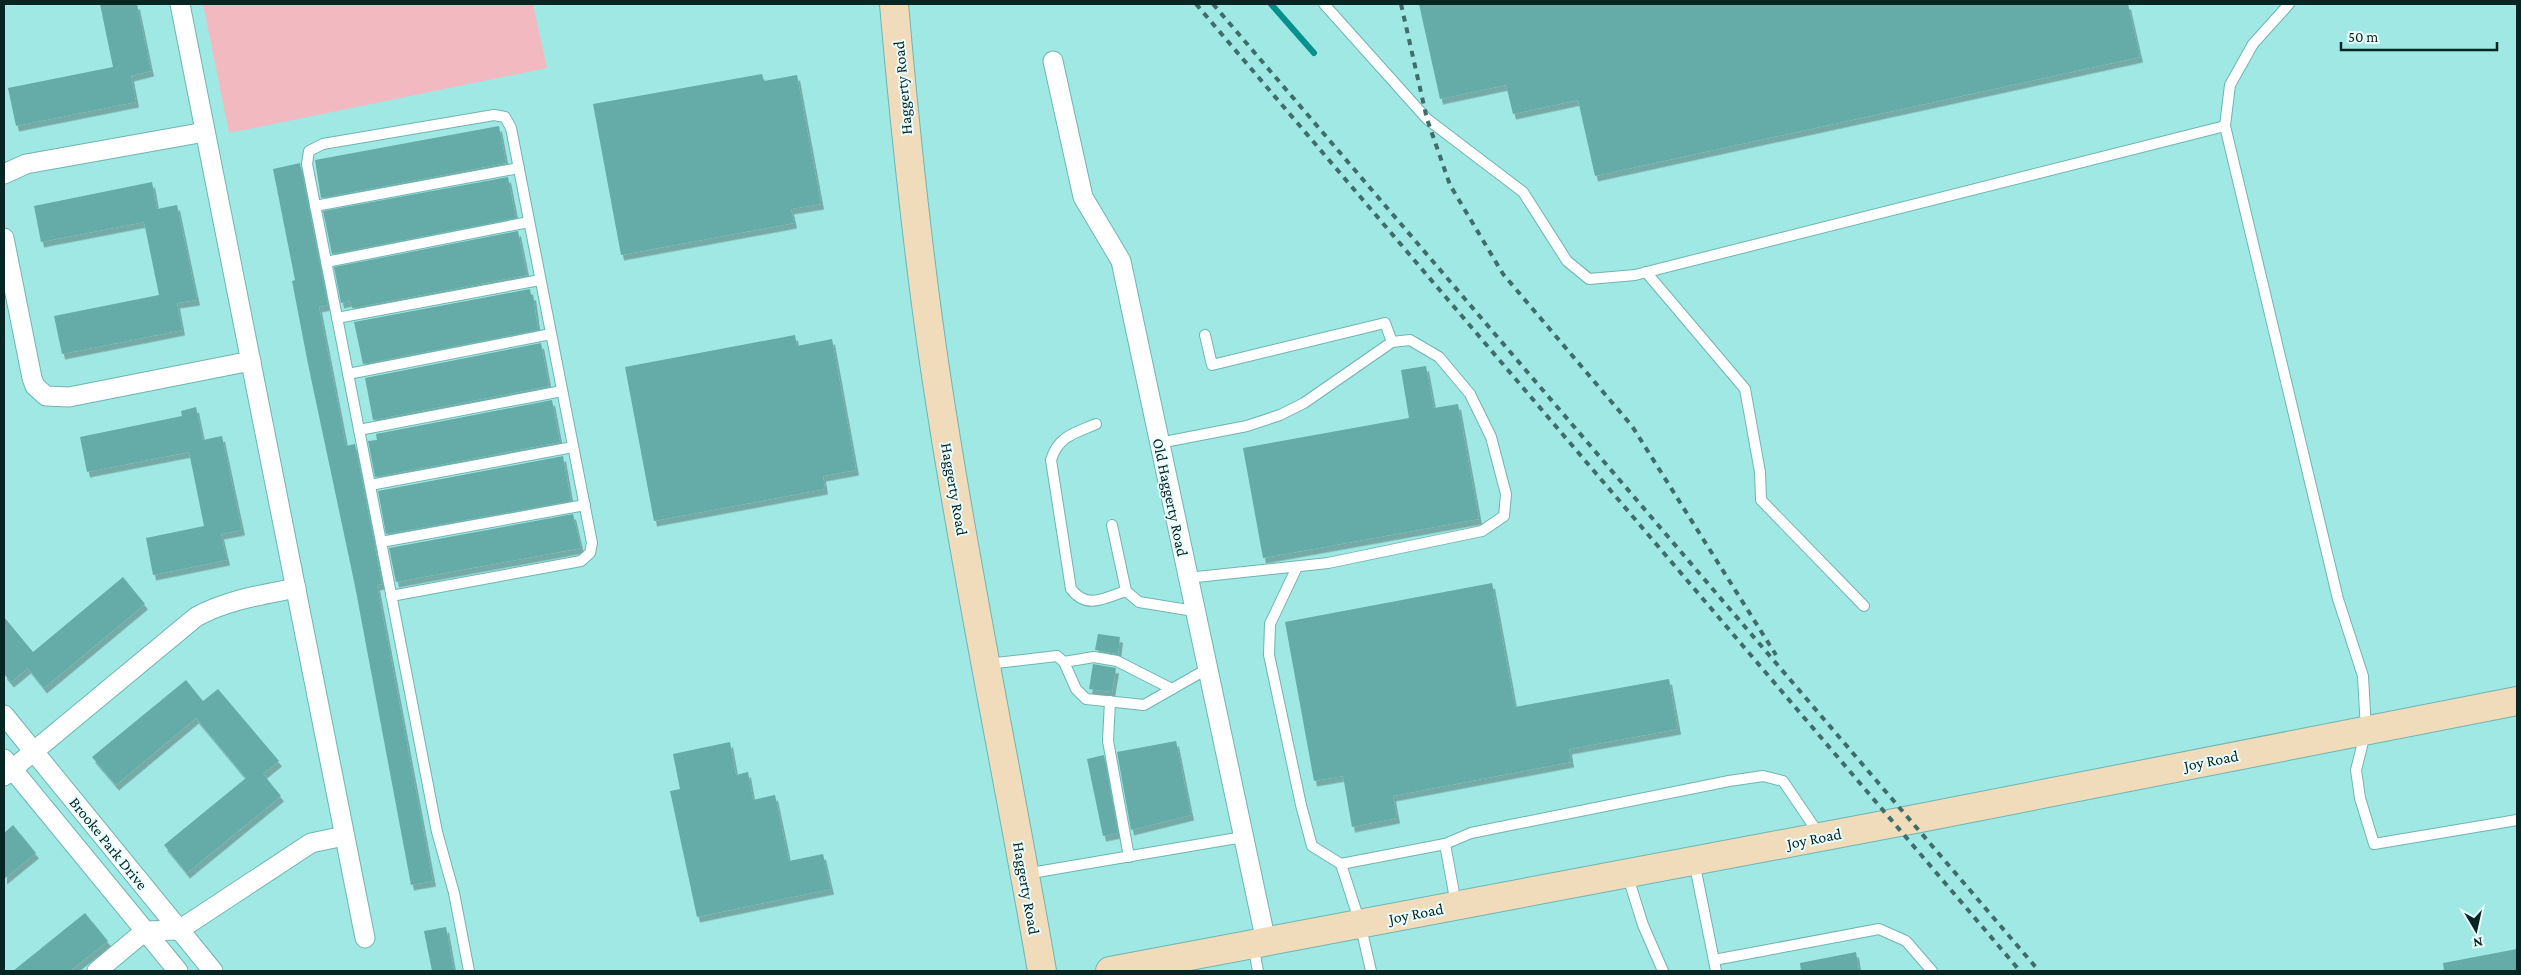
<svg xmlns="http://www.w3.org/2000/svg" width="2521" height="975" font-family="'Crimson Pro',serif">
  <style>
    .green { fill: #f2bac0 }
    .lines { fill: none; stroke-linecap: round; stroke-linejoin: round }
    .stream { stroke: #06918d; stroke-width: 6 }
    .building { fill: #65aba7; filter: url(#shadow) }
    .lane-casing { stroke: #6fb5b1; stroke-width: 12 }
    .street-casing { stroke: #6fb5b1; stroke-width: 21 }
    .secondary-casing { stroke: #6fb5b1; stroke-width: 30 }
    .lane { stroke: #fff; stroke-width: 10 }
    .street { stroke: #fff; stroke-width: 19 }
    .secondary { stroke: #f0dbba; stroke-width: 28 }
    .rail { stroke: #3f6d6a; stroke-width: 4; stroke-dasharray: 6 6; stroke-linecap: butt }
    .labels { text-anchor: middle; stroke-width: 4; stroke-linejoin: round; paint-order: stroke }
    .street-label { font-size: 16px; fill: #062523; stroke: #eafefd }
  </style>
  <defs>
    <filter id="shadow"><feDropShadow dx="3" dy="5.5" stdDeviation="0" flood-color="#0004"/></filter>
  </defs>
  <rect width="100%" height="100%" fill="#a0e8e4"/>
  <polygon class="green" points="203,4 533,4 547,68 229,133"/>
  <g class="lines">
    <polyline class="stream" points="1271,4 1314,53"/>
  </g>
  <g class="building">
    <polygon points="100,4 137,4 151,71 131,76 136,102 16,126 8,88 113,67"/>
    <polygon points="1419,4 2128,4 2140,57 1595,176 1578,100 1513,114 1506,85 1440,99"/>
    <polygon points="762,74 764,81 797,75 821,204 791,209 794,223 621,255 593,104"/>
    <polygon points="499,126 506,163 321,198 315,160"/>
    <polygon points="300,163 328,305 319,307 346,446 355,444 382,584 377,585 433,881 411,885 355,586 308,364 292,281 295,280 273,169"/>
    <polygon points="508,177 516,218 332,254 323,211"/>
    <polygon points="152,182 157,209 177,205 197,300 177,303 182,330 62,354 54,316 159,295 144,222 41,242 34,206"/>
    <polygon points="518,231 527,275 352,308 350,301 341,303 334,267"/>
    <polygon points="530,289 531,295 533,295 538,330 363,364 354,322"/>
    <polygon points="795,335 797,346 832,339 856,470 823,476 825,489 654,521 625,367"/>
    <polygon points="541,343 549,386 373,420 365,378"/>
    <polygon points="1426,366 1434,408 1458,404 1479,519 1263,558 1243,448 1409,418 1401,370"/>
    <polygon points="552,400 560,442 375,477 368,441 377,440 376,434"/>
    <polygon points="196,407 203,440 222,436 242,530 221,534 227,560 153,575 146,538 204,526 189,452 87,472 80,437 182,416 181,411"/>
    <polygon points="563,456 571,501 386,534 378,491"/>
    <polygon points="573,514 581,548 396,582 389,548"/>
    <polygon points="123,577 145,604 44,688 28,668 11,682 4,674 4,617 33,652"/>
    <polygon points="1492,583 1515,707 1669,679 1678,729 1569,749 1571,762 1393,796 1397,818 1352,827 1343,776 1314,781 1285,622"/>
    <polygon points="1098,634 1120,637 1118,654 1095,650"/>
    <polygon points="1093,664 1116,668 1112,692 1089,689"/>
    <polygon points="186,680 203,701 218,689 279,761 263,774 281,796 187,873 164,845 246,778 196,718 116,785 92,757"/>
    <polygon points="1176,741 1191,815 1131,830 1117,752"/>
    <polygon points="730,742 736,775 748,772 753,800 775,795 789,861 823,854 831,889 697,917 670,791 680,789 673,754"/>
    <polygon points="1104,755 1118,833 1103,836 1087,759"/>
    <polygon points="13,825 36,853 4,879 4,833"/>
    <polygon points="85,913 108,941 70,971 13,971"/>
    <polygon points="446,927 454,971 432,971 424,931"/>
    <polygon points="2517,949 2517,971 2444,971 2443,963"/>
    <polygon points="1856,952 1859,971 1801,971 1800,963"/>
  </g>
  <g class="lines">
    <g class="lane-casing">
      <g id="lane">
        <polyline points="1324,4 1427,119 1523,192 1567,261 1589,279 1635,275 2225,126"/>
        <polyline points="2289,4 2253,44 2230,85 2225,126 2338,599 2363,676 2366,730 2356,770 2360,798 2374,844 2517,820"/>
        <polyline points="315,206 519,168"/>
        <polyline points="326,262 529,222"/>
        <polyline points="1646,272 1745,389 1760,472 1761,500 1864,606"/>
        <polyline points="337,318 540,280"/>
        <polyline points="1205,335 1212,365 1385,323 1392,342"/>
        <polyline points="348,374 551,334"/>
        <path d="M1096,424c-21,9 -38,12 -45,36l20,129c16,21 33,9 55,2"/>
        <polyline points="359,430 562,391"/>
        <polyline points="1159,443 1247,426 1280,415 1304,403 1392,342 1410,340 1439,357 1470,394 1491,437 1506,494 1504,516 1482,531 1328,563 1187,578"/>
        <polyline points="370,485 573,447"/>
        <polyline points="1112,525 1126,591 1139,602 1194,611"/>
        <polyline points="381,542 585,505"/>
        <polyline points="1297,567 1270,624 1269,655 1301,805 1312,846 1341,864"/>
        <polyline points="391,596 581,561 590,553 592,543 511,128 505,117 494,115 323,144 309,151 307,164 381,542 437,832 454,893 469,971"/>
        <polyline points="1064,662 1094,657 1117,661 1172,689"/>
        <polyline points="987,664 1057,656 1064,662 1076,689 1086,699 1144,705 1207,669"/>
        <polyline points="1110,701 1108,741 1129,857"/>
        <polyline points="1445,844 1456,904"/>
        <polyline points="1694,861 1716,971"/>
        <polyline points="1025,874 1243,837"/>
        <polyline points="1627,874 1643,925 1663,971"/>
        <polyline points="1253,945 1258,971"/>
        <polyline points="1714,960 1879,929 1906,941 1932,971"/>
        <polyline points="1371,971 1360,923 1341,864 1445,844 1471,833 1729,781 1763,776 1783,781 1819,834"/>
      </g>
    </g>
    <g class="street-casing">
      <g id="street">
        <polyline points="180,4 365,938"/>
        <polyline points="1053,61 1083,197 1121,261 1266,942"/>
        <polyline points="4,174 26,164 205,132"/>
        <polyline points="4,238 32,378 35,386 46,396 69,397 251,361"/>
        <polyline points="4,715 213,971"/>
        <polyline points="4,759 178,971"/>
        <path d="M4,776l192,-159c31,-17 65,-22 100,-29"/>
        <polyline points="97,971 145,931 179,930 311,843 344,836"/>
      </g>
    </g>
    <g class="secondary-casing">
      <g id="secondary">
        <path d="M894,4c12,137 26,274 48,410 29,187 68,371 100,557"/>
        <polyline points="1110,971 1910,820 2517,701"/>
      </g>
    </g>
    <use href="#lane" class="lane"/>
    <use href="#street" class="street"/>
    <use href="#secondary" class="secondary"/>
    <g class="rail">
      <polyline points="1196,4 2020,971"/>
      <polyline points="1213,4 2039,971"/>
      <polyline points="1401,4 1427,119 1450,185 1503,274 1632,426 1776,655"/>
    </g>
  </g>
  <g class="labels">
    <g class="street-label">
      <text transform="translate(902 88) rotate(-95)" y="6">Haggerty Road</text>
      <text transform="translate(955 489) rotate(80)" y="6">Haggerty Road</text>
      <text transform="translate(1171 497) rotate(78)" y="6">Old Haggerty Road</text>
      <text transform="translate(2211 760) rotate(-11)" y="6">Joy Road</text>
      <text transform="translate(1814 838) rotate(-11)" y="6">Joy Road</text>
      <text transform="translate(109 843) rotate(51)" y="6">Brooke Park Drive</text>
      <text transform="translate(1027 888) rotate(80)" y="6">Haggerty Road</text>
      <text transform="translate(1416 913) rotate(-11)" y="6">Joy Road</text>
    </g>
  </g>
  <rect width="2521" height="975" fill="none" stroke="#062523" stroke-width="10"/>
  <g transform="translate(2476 930) rotate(171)" stroke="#eafefd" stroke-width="4" paint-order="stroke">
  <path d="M0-4L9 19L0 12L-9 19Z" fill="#062523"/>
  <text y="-8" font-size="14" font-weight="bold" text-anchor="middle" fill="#062523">N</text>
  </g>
  <path d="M2341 42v8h156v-8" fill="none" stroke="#062523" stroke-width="2.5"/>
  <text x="2348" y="42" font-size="15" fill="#062523" stroke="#eafefd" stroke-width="4" paint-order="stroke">50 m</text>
</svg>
